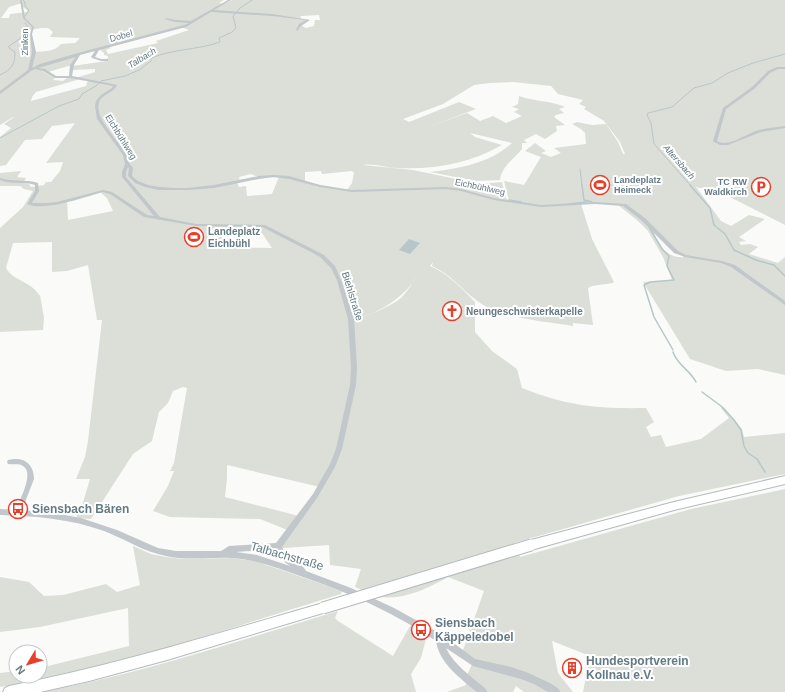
<svg xmlns="http://www.w3.org/2000/svg" width="785" height="692" font-family="Arial,sans-serif">
  <style>
    .green { fill: #dbdfd7; fill-rule: evenodd }
    .water { fill: #b7c7c9 }
    .lines { fill: none; stroke-linecap: round; stroke-linejoin: round }
    .stream-far1 { stroke: #b7c7c9; stroke-width: 1 }
    .stream { stroke: #b7c7c9; stroke-width: 1.5 }
    .highway-casing { stroke: #b4babd; stroke-width: 2 }
    .minor { fill: #c1c7ca; fill-rule: evenodd }
    .highway { fill: #fff; fill-rule: evenodd }
    .highway-bridge-casing { stroke: #b4babd; stroke-width: 13; stroke-linecap: butt }
    .highway-bridge { stroke: #fff; stroke-width: 11 }
    .labels { text-anchor: middle; stroke-width: 4; stroke-linejoin: round; paint-order: stroke }
    .far-street-label { font-size: 9px; fill: #647a84; stroke: #fff }
    .far-water-label { font-size: 9px; font-style: italic; fill: #5f787d; stroke: #fff }
    .far-poi-label { font-size: 9px; font-weight: bold; fill: #647a84; stroke: #fff; text-anchor: start }
    .poi-label { font-size: 10px; font-weight: bold; fill: #647a84; stroke: #fff; text-anchor: start }
    .street-label { font-size: 10px; fill: #647a84; stroke: #fff }
    .near-poi-label { font-size: 12px; font-weight: bold; fill: #647a84; stroke: #fff; text-anchor: start }
    .near-street-label { font-size: 12px; fill: #647a84; stroke: #fff }
  </style>
  <rect width="100%" height="100%" fill="#fafaf8"/>
  <g class="green">
    <path d="M0,0h224l-5,3 5,1 8,-4h553v225l-75,-38 -5,2 -9,-2 25,34 10,5 18,-11 16,4 -26,18 7,4 -7,1 2,3 9,-1 8,3 -9,7 29,9 7,-6v118l-27,-6 -32,2 -36,-12 -47,-77 29,-2 -9,-23 -15,-26 -10,-10 -20,-16 -23,-2 -14,1 11,35 22,43 -1,1 -21,3 -4,2 5,37 -20,-2v3c-29,-5 -73,-7 -97,-26 -16,-12 -24,-25 -44,-34l1,-4 -3,4c19,8 31,22 45,36v30l17,19 25,18 5,19c45,18 76,21 124,20l8,14 -8,5 5,10 10,-2 5,12 35,-8 28,-21 -8,-10 3,-1 18,22 2,8 41,-4v41l-106,22 -165,47 6,14 171,-48 94,-20v203h-202l7,-36 -38,-15 6,32 15,19h-49l-8,-6 -3,6h-66l19,-7v-8l7,-15 -11,-9 22,-62 -36,-14c-19,11 -44,23 -67,20 -9,-1 -18,-7 -26,-10l6,-18 -31,-4 -1,-20 -46,3 -3,-1 10,-16 -30,-12 -90,-2 -17,-6 15,-25 6,-15h-4l4,-8 13,-75 -4,-1 -10,4 -5,12 -9,9 -7,29 -19,13 -42,65 -15,-1 6,-12 8,-27h-14l9,-22 3,-16 14,-121h-5l-9,-55 -21,6 -15,1v-30l-39,1 -7,25c7,13 25,13 33,27h1l4,23 -1,12 -43,2v-104l23,-21 10,-16 -9,-2 -4,-3h-20v-13l21,-2 -4,6 9,1 -3,5 6,1 2,3 13,-2 2,-3h5l9,-11 3,-9 -17,1 29,-40 -23,3 -10,13 -17,1 -19,25 -6,1v-29l11,-9 -7,-4 10,-7h-1l-13,8zM22,3l1,4 5,4 -1,1 -17,2 -1,4h-8l8,-11zM319,15l1,5h-5l-1,6 -8,2 -5,-3 8,-5 -9,-2 1,-2zM181,27l8,3 -33,11 2,2 -50,11 -2,-4 5,-2 -2,-1zM41,28h7l5,4 -3,5 30,1 -5,5 -14,1c-6,8 -17,7 -27,8l-3,-17 -8,-1 2,-3zM99,49l5,4v2l4,1 -1,5 -35,5v4l23,-1v3l-20,6 -7,-1 -5,4 -10,-1 2,-2 -13,-7 2,-1 4,2 24,-7 7,-11zM80,79l8,1 -2,6 -55,15 1,-4 4,-5zM513,82l38,4 7,8 25,6 -4,4 7,3 -2,2 20,12 16,21 5,12h-2l-5,-12 -12,-18 -14,1 -15,-3 -5,2 9,5 4,4 1,11 -32,4 7,5 -10,4 -10,-4 5,-2 -11,-8 -10,8 16,6 -17,28 -20,-4 5,20 -3,-3 -4,-16 -22,2 -67,-14 -50,-5c10,-2 24,3 34,3 36,2 74,-5 105,-23l-27,-8 -5,-4 42,10c-21,20 -54,26 -82,29l46,9 24,-1c2,-14 13,-20 22,-31v-6h5l-3,-3 12,-6 9,5 12,-8 -1,-5 9,-1 -11,-8 2,-2 8,-2 -5,-4 6,-2c-16,-7 -29,-5 -46,-11l-1,8 -6,3 7,2 -5,3 8,4 -16,7 -13,-7 -13,5 -13,-8 -44,16 53,-20 -17,-7 -50,20 -6,-3 40,-15 31,-19 15,-2zM321,171l1,3 30,-3 2,2 -2,10 -5,7 -42,-8v-10zM251,174l10,4 18,-1 -7,17 -25,2 -1,-10 -7,1 -2,-4 3,-1 -1,-5zM100,192l7,6 6,13 -45,9 -1,-19zM265,228l58,27 17,24 11,40c21,-1 50,-20 62,-37 3,-4 5,-10 7,-13 -5,10 -11,21 -19,29 -11,9 -38,21 -52,21 -5,-16 -8,-38 -18,-52 -14,-18 -46,-28 -66,-39zM223,229l2,3 17,2 20,-1 10,15 -51,-1 -1,-5 4,-10zM654,234h3l27,23c-16,2 -23,-10 -30,-23zM227,465l93,22 -21,29 -74,-19 2,-19z"/>
    <path d="M133,546l18,8 15,3 18,2 48,-1 23,3 87,30 -1,3c-113,34 -225,75 -341,93v-14l16,-2v5h24v-8l89,-22 -1,-38 -88,19 -40,5v-55l29,5 15,14 19,-1 43,-11 11,8 23,-7z"/>
    <path d="M338,611l-3,7 3,3 55,35 17,-30 6,2 11,7 -6,23 -10,16 5,18h-375c101,-18 199,-52 297,-81z"/>
  </g>
  <polygon class="water" points="409,239 420,243 410,254 399,250"/>
  <g class="lines">
    <g class="stream-far1">
      <polyline points="23,0 25,2 25,6 29,10 25,16"/>
      <path d="M0,75c12,-6 15,-10 15,-23l-6,-4v-2l12,-8 1,-4 8,-5 -5,-6"/>
      <path d="M0,138l59,-32 20,-7 3,-5 14,-8 5,-5 24,-5 14,-6 12,-9v-3c22,-9 46,-8 69,-16l-1,-4 13,-6 4,-4 -3,-12 7,-8 12,-8"/>
      <polyline points="580,169 582,186"/>
      <polyline points="691,186 654,144 651,123 647,115 648,113 672,107 694,88 712,83 728,73 753,63 785,54"/>
    </g>
    <g class="stream">
      <polyline points="582,185 584,200 592,202"/>
      <polyline points="690,185 710,208 714,225 725,234 734,250 756,260 774,265 785,276"/>
      <polyline points="509,200 521,202"/>
      <polyline points="569,204 586,202"/>
      <polyline points="649,227 662,249 669,256 667,266 674,280 650,282 644,285 654,317 673,350"/>
      <path d="M673,352c4,13 17,18 23,30"/>
      <polyline points="702,392 721,406 734,420 741,430 744,446 748,453 757,459 765,472"/>
    </g>
    <g class="highway-casing">
      <g id="highway">
        <polygon points="785,476 785,484 674,510 531,550 527,548 526,545 527,542 531,540 674,502"/>
        <path d="M323,603l4,1 2,4 -2,4 -4,1 -156,47 -78,21 -49,11h-37l2,-4 4,-2c107,-21 210,-53 314,-83z"/>
      </g>
    </g>
    <g class="minor">
      <path d="M20,0h2l3,18 9,9 -2,7 4,18 -4,16 8,-4 38,-11 106,-28 5,-2 -14,-1 -10,-3 1,-1 9,2 16,1 37,-21h3l-17,10 58,4 38,6 -9,6 -4,5 -1,-1 3,-6 7,-4 -34,-4 -61,-4 -25,15 -87,23 -4,7 6,2h7v2h-7l-9,-3 -1,-1 4,-6 -15,4 -6,10 -2,11 45,9c-3,8 -15,9 -18,17 -5,17 20,38 27,52 2,3 1,7 3,9 1,2 3,3 4,5l-1,8 6,5 10,4 11,2 15,1h14l26,-3 45,-9 14,-1 16,1 31,9 32,5 94,-3 15,2 33,9 47,7 54,-3 31,2 19,14 33,33 8,4 36,6 13,4 50,36v4l-54,-38 -10,-4 -36,-6 -11,-4 -33,-33 -18,-14 -28,-2 -54,3 -47,-7 -33,-9 -15,-2 -94,3 -32,-5 -31,-8 -16,-2 -14,2 -45,9 -26,2h-29l-14,-3 -10,-4 -7,-7 1,-8 -1,-1 -2,5v5l34,40 36,7 69,1 59,30 11,11 6,14 13,39 3,48 -1,18 -14,64 -7,18 -18,31 -35,49 3,7 17,11 4,6 45,17 43,20 49,27 32,24 36,8 15,5 24,11 9,6 1,3h-12l-14,-8 -13,-5 -48,-13 -27,-18c8,17 26,29 40,41l1,3h-10c-16,-13 -38,-29 -41,-51 -41,-28 -86,-48 -133,-64 -20,-7 -40,-15 -61,-18 -25,-4 -51,3 -76,-3 -22,-4 -41,-17 -62,-25 -33,-12 -68,-15 -104,-16v-6l16,1c3,-10 19,-37 7,-44 -4,-3 -10,-1 -15,-2l-1,-2 1,-2c15,-4 26,3 26,19l-12,31 32,3 27,5 36,12 41,18 18,3h45l8,-5 47,-3 37,-49 17,-30 6,-15 14,-64 1,-18 -3,-48 -11,-39 -6,-12 -11,-11 -7,-4 -51,-26 -66,-1 -52,-9 -34,-23 -7,-2c-18,5 -60,20 -76,12l8,-13v-6c-12,-4 -24,0 -35,-5v-2c13,4 26,1 38,5l1,8 -7,12h16l9,-1 46,-12 9,2 35,23 7,1 -32,-39v-5l3,-8 -2,-9 -26,-36 -2,-13 1,-5 5,-6 11,-7 1,-2 -43,-8h-15l-12,-7 -8,-2 -4,2 -31,23v-3l28,-21 4,-18 -2,-18 2,-7 -9,-9zM76,57l-6,8 -1,11h-13l-11,-7 -7,-1zM276,549l3,9 11,8 -33,-11 -21,-3z"/>
      <path d="M777,67h8v2h-7l-8,4 -16,16 -28,20 -9,32c12,7 30,-8 42,-11 9,-2 18,-3 26,-4v2l-24,4 -33,13h-8l-6,-3 -1,-1 10,-33 29,-21 16,-16z"/>
    </g>
    <use href="#highway" class="highway"/>
    <g class="highway-bridge-casing">
      <polyline id="highway-bridge" points="323,608 531,545"/>
    </g>
    <use href="#highway-bridge" class="highway-bridge"/>
  </g>
  <defs>
    <g id="stadium-ring" transform="scale(1)"><circle r="9.5" fill="#fff" stroke="#e83f2a" stroke-width="1.5"/><path d="M0-5a6.5 5 0 1 0 0 10a6.5 5 0 1 0 0-10ZM-3.5-1.8h7v3.6h-7Z" fill="#e83f2a"/></g>
    <g id="parking-ring" transform="scale(1)"><circle r="9.5" fill="#fff" stroke="#e83f2a" stroke-width="1.5"/><path d="M-3.5-5.5H1a3.5 3.5 0 0 1 0 7H-1V5.5H-3.5ZM-1-3.4V-.6H.8a1.4 1.4 0 0 0 0-2.8Z" fill="#e83f2a"/></g>
    <g id="church-ring" transform="scale(1)"><circle r="9.5" fill="#fff" stroke="#e83f2a" stroke-width="1.5"/><path d="M-1.2-6h2.4v3.5h3.3v2.4h-3.3V6h-2.4V-.1h-3.3v-2.4h3.3Z" fill="#e83f2a"/></g>
    <g id="bus-ring" transform="scale(1)"><circle r="9.5" fill="#fff" stroke="#e83f2a" stroke-width="1.5"/><path d="M-5-6H5V4H4V6H2V4H-2V6H-4V4H-5ZM-3.5-4V0h7V-4ZM-3.5 1.2v1.5H-2V1.2ZM2 1.2v1.5H3.5V1.2Z" fill="#e83f2a"/></g>
    <g id="building-ring" transform="scale(1)"><circle r="9.5" fill="#fff" stroke="#e83f2a" stroke-width="1.5"/><path d="M-4-6H4V6H1V3H-1V6H-4ZM-2.5-4.3h1.7v1.8h-1.7ZM.8-4.3h1.7v1.8H.8ZM-2.5-1h1.7V.8h-1.7ZM.8-1h1.7V.8H.8Z" fill="#e83f2a"/></g>
  </defs>
  <g fill-rule="evenodd">
    <use href="#stadium-ring" x="600" y="185"/>
    <use href="#parking-ring" x="761" y="187"/>
    <use href="#stadium-ring" x="194" y="237"/>
    <use href="#church-ring" x="452" y="311"/>
    <use href="#bus-ring" x="18" y="509"/>
    <use href="#bus-ring" x="421" y="630"/>
    <use href="#building-ring" x="572" y="668"/>
  </g>
  <g class="labels">
    <g class="far-street-label">
      <text transform="translate(121 36) rotate(-15)" y="3">Dobel</text>
      <text transform="translate(25 42) rotate(-90)" y="3">Zinken</text>
      <text transform="translate(121 137) rotate(58)" y="3">Eichbühlweg</text>
      <text transform="translate(480 187) rotate(12)" y="3">Eichbühlweg</text>
    </g>
    <g class="far-water-label">
      <text transform="translate(142 58) rotate(-32)" y="3">Talbach</text>
      <text transform="translate(679 162) rotate(49)" y="3">Altersbach</text>
    </g>
    <g class="far-poi-label">
      <text x="614" y="183">Landeplatz<tspan x="614" dy="10">Heimeck</tspan></text>
      <text x="747" y="185" text-anchor="end">TC RW<tspan x="747" dy="10">Waldkirch</tspan></text>
    </g>
    <g class="poi-label">
      <text x="208" y="235">Landeplatz<tspan x="208" dy="12">Eichbühl</tspan></text>
      <text x="466" y="315">Neungeschwisterkapelle</text>
    </g>
    <g class="street-label">
      <text transform="translate(353 296) rotate(73)" y="4">Biehlstraße</text>
    </g>
    <g class="near-poi-label">
      <text x="32" y="513">Siensbach Bären</text>
      <text x="435" y="627">Siensbach<tspan x="435" dy="14">Käppeledobel</tspan></text>
      <text x="586" y="665">Hundesportverein<tspan x="586" dy="14">Kollnau e.V.</tspan></text>
    </g>
    <g class="near-street-label">
      <text transform="translate(287 556) rotate(16)" y="4">Talbachstraße</text>
    </g>
  </g>
  <g transform="translate(28 664) rotate(232)"><circle r="19" fill="#ffffff" stroke="#c1cace"/>
  <path d="M0-3L7 15L0 10L-7 15Z" fill="#e83f2a"/>
  <text y="-6" font-size="11" font-weight="bold" text-anchor="middle" fill="#647a84">N</text>
  </g>
</svg>
